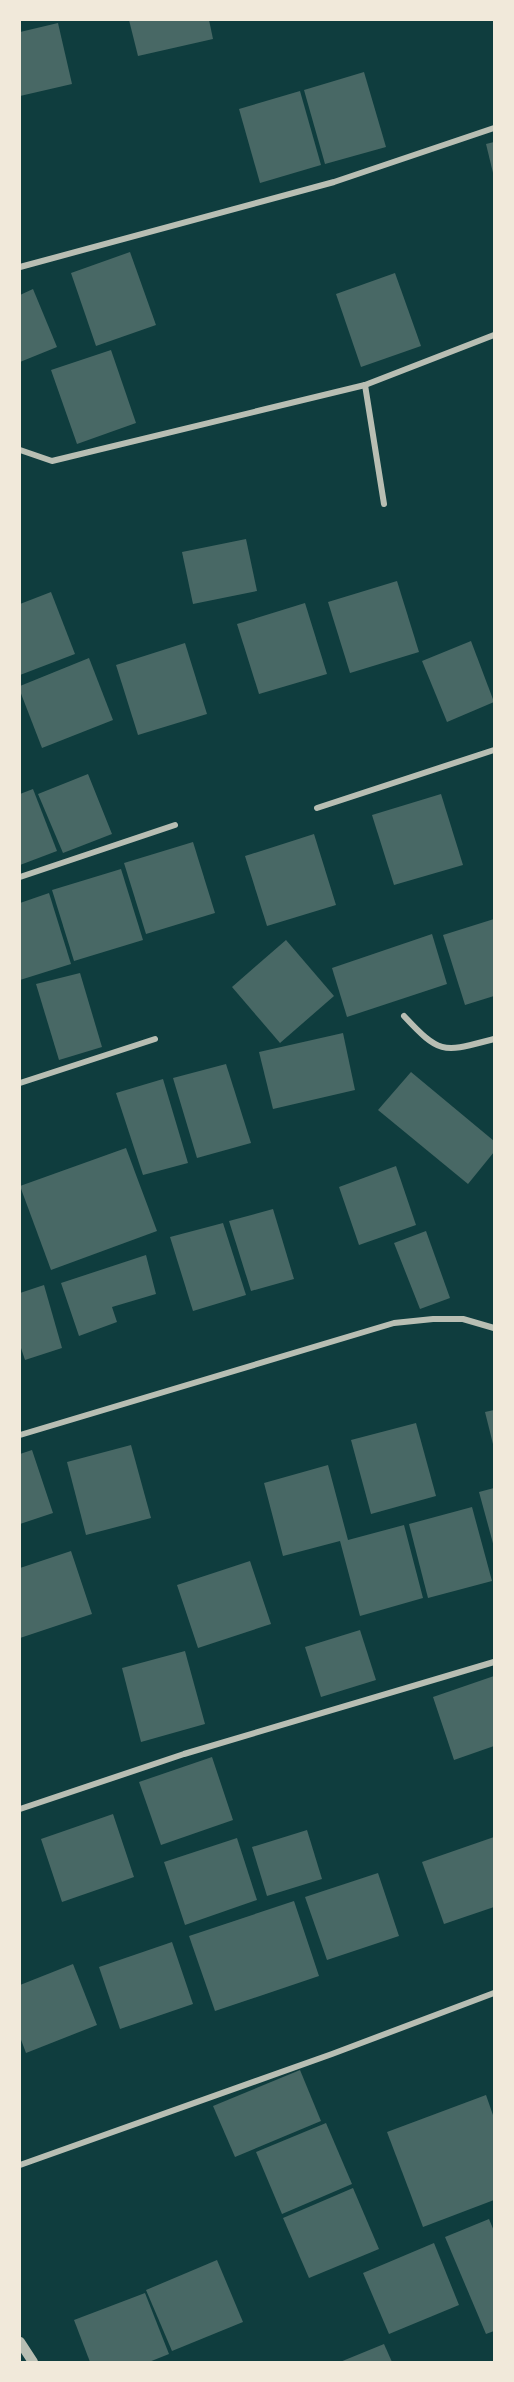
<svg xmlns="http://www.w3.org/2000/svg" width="514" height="2382" font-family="'Libre Baskerville',serif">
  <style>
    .building { fill: #486865 }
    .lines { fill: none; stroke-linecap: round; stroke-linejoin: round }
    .minor { stroke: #b8beb3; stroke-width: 6 }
    .tertiary { stroke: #b8beb3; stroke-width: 10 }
  </style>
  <rect width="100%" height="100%" fill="#0f3d3e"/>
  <g class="building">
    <polygon points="129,20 209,20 213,39 138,56"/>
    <polygon points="58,23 72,84 20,96 20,32"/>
    <polygon points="364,72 386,147 325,164 304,90"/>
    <polygon points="300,91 321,165 260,183 239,109"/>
    <polygon points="494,142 494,177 486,144"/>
    <polygon points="130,252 156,325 96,346 71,273"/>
    <polygon points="395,273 421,346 361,367 336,294"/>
    <polygon points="33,289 57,347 20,362 20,295"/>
    <polygon points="111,350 136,423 77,444 51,370"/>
    <polygon points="246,539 257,591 193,604 182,552"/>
    <polygon points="397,581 419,652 350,673 328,602"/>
    <polygon points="51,592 75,654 20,675 20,604"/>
    <polygon points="305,603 327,674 259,694 237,624"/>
    <polygon points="471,641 494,702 447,722 422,661"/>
    <polygon points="185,643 207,714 138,735 116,665"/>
    <polygon points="89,658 113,720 42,748 20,691 20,686"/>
    <polygon points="88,774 112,834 63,853 38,794"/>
    <polygon points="33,789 57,851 20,865 20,794"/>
    <polygon points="441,794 463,865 394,885 372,815"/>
    <polygon points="314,834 336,905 267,926 245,856"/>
    <polygon points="193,842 215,913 146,934 124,863"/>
    <polygon points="121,869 143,940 74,961 52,890"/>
    <polygon points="49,893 71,964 20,980 20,903"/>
    <polygon points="494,919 494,996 465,1005 443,935"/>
    <polygon points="432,934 447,984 347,1017 332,968"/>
    <polygon points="286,940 334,996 280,1043 232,987"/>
    <polygon points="80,973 102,1047 59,1060 36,984"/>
    <polygon points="343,1033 355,1090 273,1109 259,1052"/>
    <polygon points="226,1064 251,1143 197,1158 173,1078"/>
    <polygon points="411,1072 494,1141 494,1152 468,1184 378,1110"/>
    <polygon points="163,1079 188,1163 143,1175 116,1093"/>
    <polygon points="126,1148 157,1231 51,1270 20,1186"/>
    <polygon points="396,1166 416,1225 359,1245 339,1187"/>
    <polygon points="273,1209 294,1279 251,1291 229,1221"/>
    <polygon points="223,1223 246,1295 193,1311 170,1237"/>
    <polygon points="426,1231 450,1298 420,1309 394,1243"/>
    <polygon points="146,1255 156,1294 112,1307 117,1322 79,1336 61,1283"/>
    <polygon points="44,1285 62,1348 25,1360 20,1345 20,1293"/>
    <polygon points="494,1410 494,1448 485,1412"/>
    <polygon points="416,1423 436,1496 371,1514 351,1440"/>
    <polygon points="131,1445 151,1518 86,1535 67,1462"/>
    <polygon points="32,1450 53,1513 20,1524 20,1454"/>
    <polygon points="328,1465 348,1540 404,1525 423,1598 360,1616 340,1541 283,1556 264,1483"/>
    <polygon points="494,1488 494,1547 479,1492"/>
    <polygon points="472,1507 492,1581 428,1598 409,1524"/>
    <polygon points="71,1551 92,1614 20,1638 20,1568"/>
    <polygon points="250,1561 271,1624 198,1648 177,1585"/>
    <polygon points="360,1630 376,1680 321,1697 305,1647"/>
    <polygon points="185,1651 205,1724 141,1742 122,1668"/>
    <polygon points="494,1676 494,1746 454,1760 433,1697"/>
    <polygon points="212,1757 233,1820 161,1845 139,1782"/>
    <polygon points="113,1814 134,1877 62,1902 41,1839"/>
    <polygon points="307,1830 322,1879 267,1896 252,1847"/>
    <polygon points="494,1837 494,1907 444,1924 422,1862"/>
    <polygon points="237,1838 257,1900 185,1925 164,1862"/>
    <polygon points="378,1873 399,1936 327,1960 305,1897"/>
    <polygon points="294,1901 319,1976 215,2011 189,1936"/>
    <polygon points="172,1942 193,2004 120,2029 99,1967"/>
    <polygon points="73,1964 97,2025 26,2053 20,2037 20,1985"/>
    <polygon points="300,2070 321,2121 235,2157 213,2106"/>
    <polygon points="486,2095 494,2118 494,2200 423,2227 387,2132"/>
    <polygon points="326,2123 352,2184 282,2214 256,2152"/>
    <polygon points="353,2188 379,2249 309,2278 283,2218"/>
    <polygon points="489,2219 494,2231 494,2331 486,2334 445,2237"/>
    <polygon points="434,2243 459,2305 389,2334 363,2273"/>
    <polygon points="217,2260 243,2322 172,2351 146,2290"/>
    <polygon points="145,2293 169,2354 149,2362 90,2362 74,2320"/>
    <polygon points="384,2344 392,2362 340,2362"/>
  </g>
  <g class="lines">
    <g class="minor">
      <polyline points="20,267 334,182 494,128"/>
      <polyline points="365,385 384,504"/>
      <polyline points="20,450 52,461 365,385 494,335"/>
      <polyline points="317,808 494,750"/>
      <polyline points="20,877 175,825"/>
      <path d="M404,1016c37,40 40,36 90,23"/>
      <polyline points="20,1083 155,1039"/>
      <polyline points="20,1435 394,1323 433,1319 463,1319 494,1328"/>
      <polyline points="20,1809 184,1754 494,1662"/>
      <polyline points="20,2165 332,2054 494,1993"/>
    </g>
    <polyline class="tertiary" points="20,2342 33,2362"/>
  </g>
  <rect width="514" height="2382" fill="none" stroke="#f1e9da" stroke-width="42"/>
</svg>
